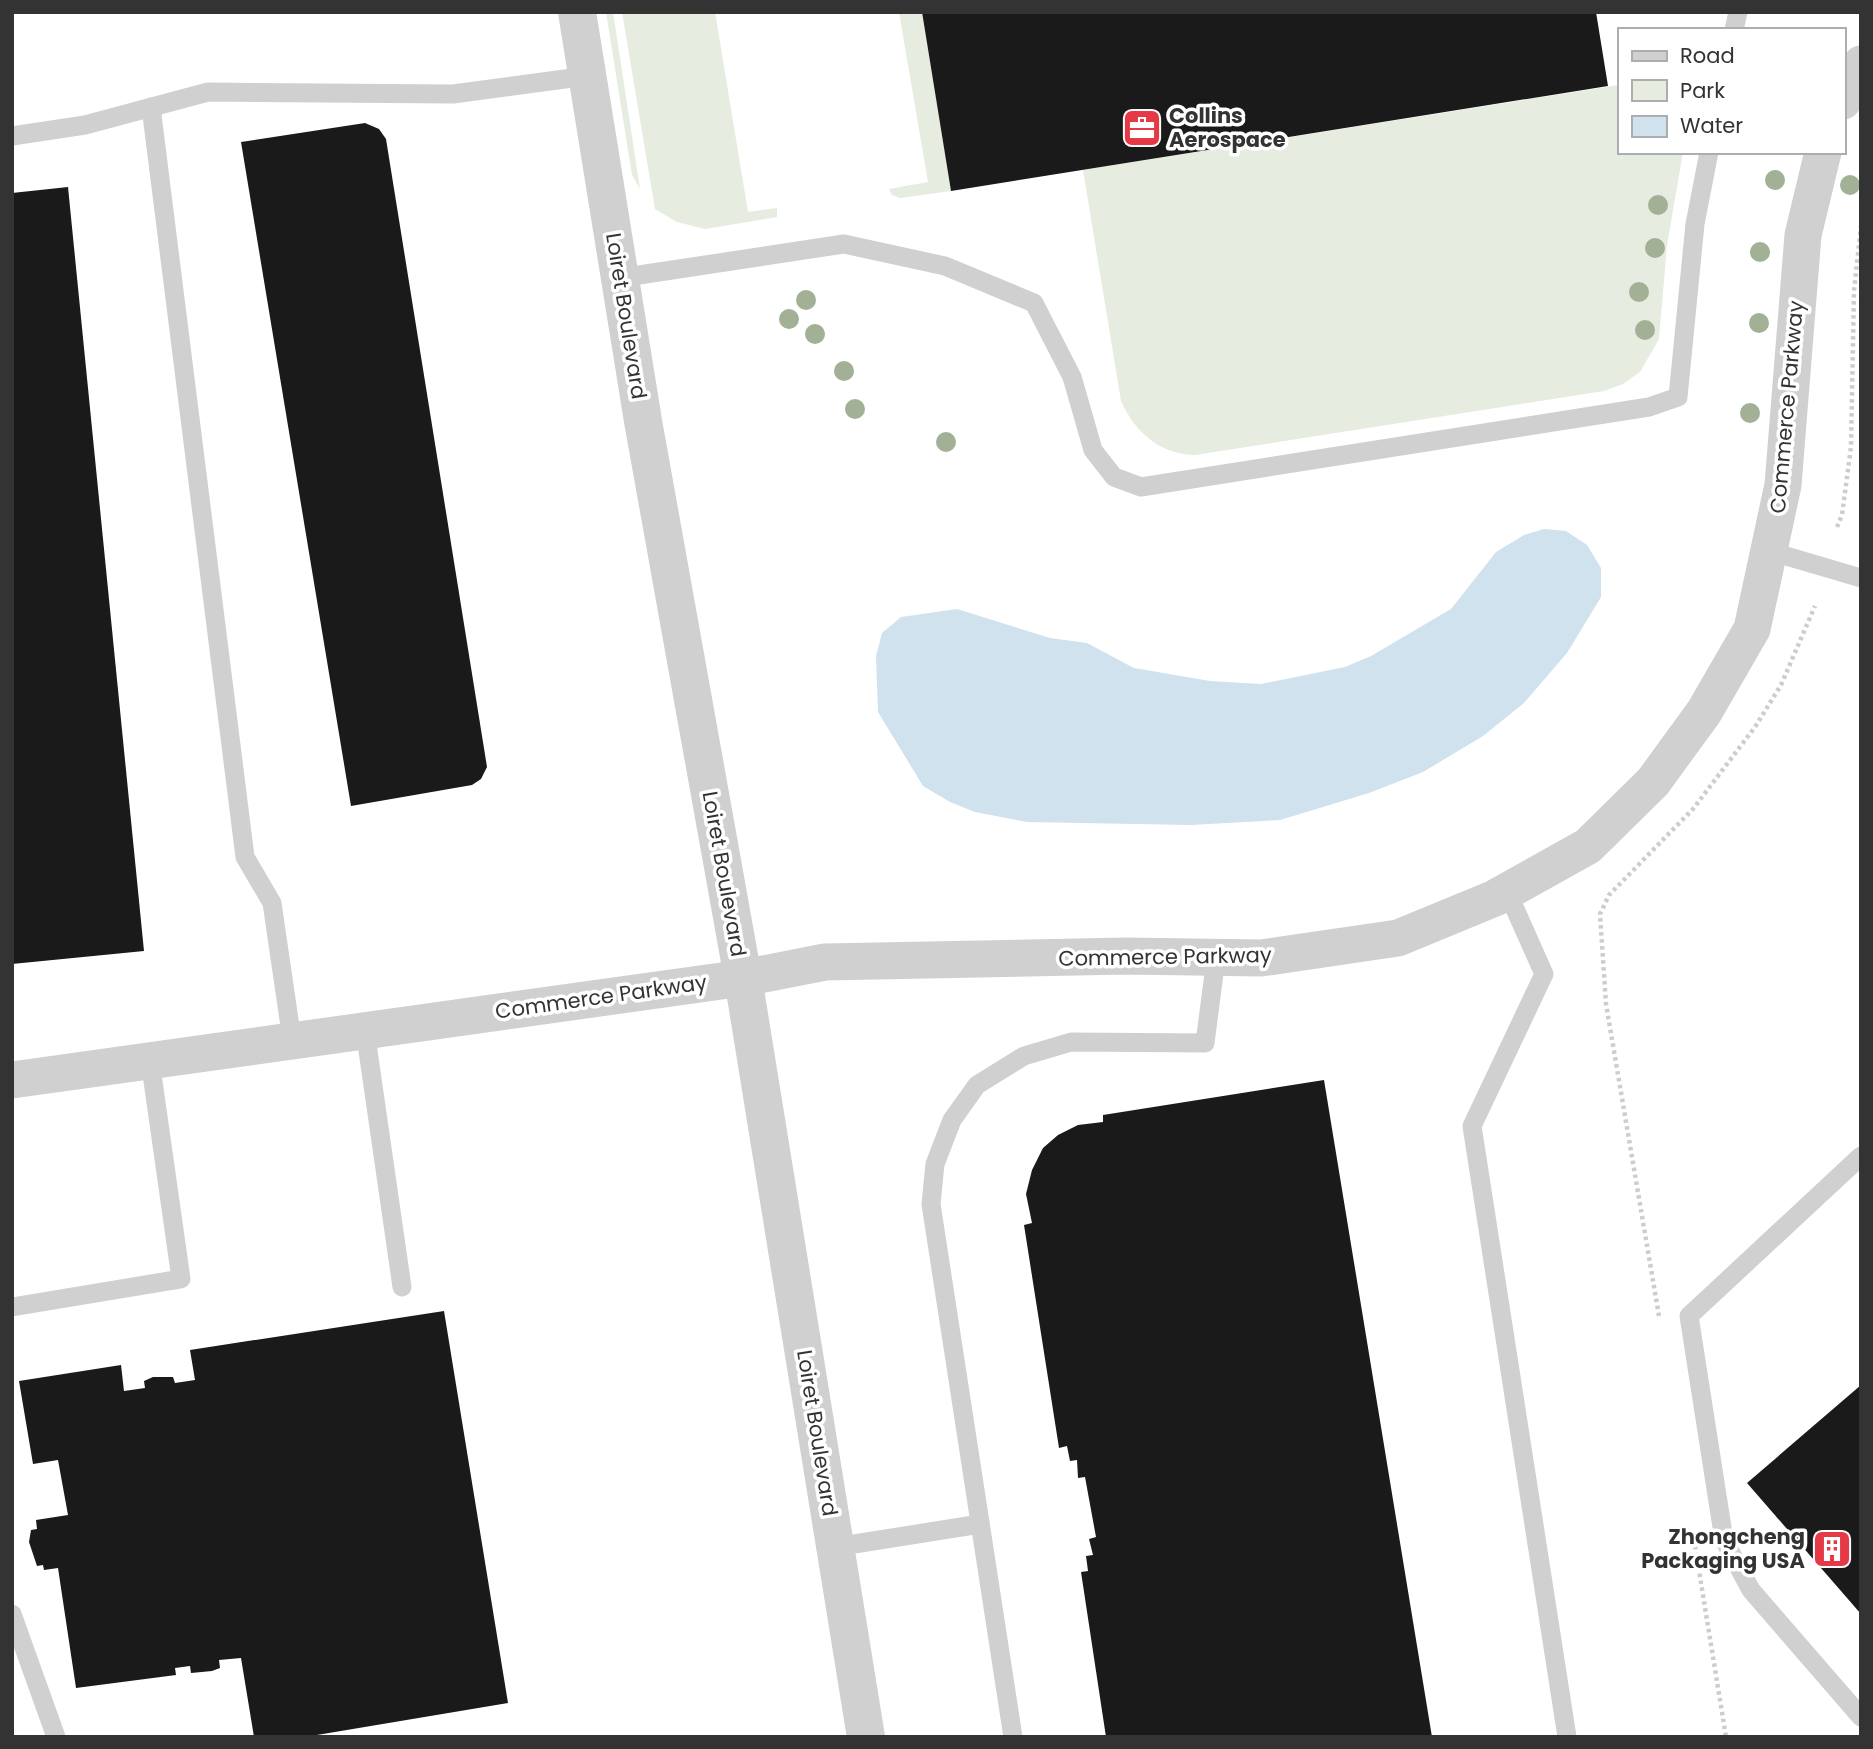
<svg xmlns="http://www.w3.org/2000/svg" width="1873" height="1749" font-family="Poppins,sans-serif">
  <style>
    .green { fill: #e6ecdf }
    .water { fill: #cfe2ee }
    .building { fill: #1a1a1a }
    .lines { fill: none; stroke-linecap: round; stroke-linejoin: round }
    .path { stroke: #cdcdcd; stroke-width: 4.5; stroke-dasharray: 3.5 3.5; stroke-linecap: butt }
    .service { stroke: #d0d0d0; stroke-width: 19 }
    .minor { stroke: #d0d0d0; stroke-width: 37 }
    .tertiary { stroke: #d0d0d0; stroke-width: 38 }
    .tree { fill: #a2b095 }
    .labels { text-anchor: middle; stroke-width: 7; stroke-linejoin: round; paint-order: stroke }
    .poi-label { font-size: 21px; font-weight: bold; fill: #333; stroke: #fff; text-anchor: start }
    .street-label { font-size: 21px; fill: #333; stroke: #fff }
  </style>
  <rect width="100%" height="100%" fill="#fff"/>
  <g class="green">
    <polygon points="606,12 613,12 640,189 632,175"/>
    <polygon points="622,12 715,12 748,212 777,208 777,217 705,229 677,222 655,209"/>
    <polygon points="899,12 922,12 951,191 900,198 892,195 889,189 928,182"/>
    <path d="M1619,85v67h64l-16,93 -8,94 -19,33 -17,12 -19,7 -409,64c-36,-1 -60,-23 -74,-54l-38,-231z"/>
  </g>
  <polygon class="water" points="1544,529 1566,531 1587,545 1601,568 1601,597 1567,653 1524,703 1483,736 1423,772 1369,793 1280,820 1191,825 1027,822 975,812 950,802 923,786 878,712 876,656 882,633 901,617 957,609 1050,638 1087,643 1134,668 1210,681 1261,684 1345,667 1371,656 1451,609 1496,552 1524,535"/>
  <g class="building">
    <polygon points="922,12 1596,12 1608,86 951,191"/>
    <polygon points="365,123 379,129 386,139 487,767 481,779 472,785 351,806 241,142"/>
    <polygon points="68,187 144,951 12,964 12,193"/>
    <polygon points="1324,1080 1432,1737 1106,1737 1081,1572 1088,1571 1086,1556 1093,1555 1089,1539 1096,1537 1085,1477 1078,1478 1077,1460 1070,1461 1067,1446 1059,1448 1024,1225 1032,1223 1026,1194 1032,1170 1043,1148 1058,1135 1078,1125 1103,1122 1103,1115"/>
    <polygon points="444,1311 508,1703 305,1737 254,1737 241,1658 219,1660 220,1668 212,1671 191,1673 190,1666 175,1668 176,1675 76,1688 58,1568 44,1570 43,1565 37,1566 29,1542 31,1530 37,1529 36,1520 68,1515 58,1460 33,1464 19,1381 121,1365 124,1391 145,1388 144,1381 153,1377 173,1377 175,1383 195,1380 190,1350"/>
    <polygon points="1861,1385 1861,1614 1747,1483"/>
  </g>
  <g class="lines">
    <g class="path">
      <polyline points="1837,527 1842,515 1851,447 1854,291 1861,226"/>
      <polyline points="1659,1316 1606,1004 1600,914 1609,895 1693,809 1755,727 1781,685 1815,606"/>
      <polyline points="1695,1546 1726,1737"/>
    </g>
    <g class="service">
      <polyline points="1734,30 1738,12"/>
      <polyline points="151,107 245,857 272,903 292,1040"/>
      <polyline points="12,136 85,125 208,92 453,94 587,76"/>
      <polyline points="619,278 844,244 945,266 1034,303 1072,377 1093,450 1114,477 1141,487 1649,407 1678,397 1695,224 1709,152"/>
      <polyline points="1769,551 1861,578"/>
      <polyline points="1507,891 1544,974 1472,1126 1567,1737"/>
      <polyline points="365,1030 402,1287"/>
      <polyline points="1861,1156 1689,1316 1724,1540 1751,1590 1861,1717"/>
      <polyline points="12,1307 181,1279 150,1060"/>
      <polyline points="835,1547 980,1524"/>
      <polyline points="12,1614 56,1737"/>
      <polyline points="1013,1737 931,1204 935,1164 952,1120 977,1085 1024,1056 1071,1042 1205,1043 1216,958"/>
    </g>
    <g class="minor">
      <polyline points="1843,101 1861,64"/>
      <polyline points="12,1080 743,978 825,962 1126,956 1261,958 1398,938 1495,898 1588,846 1653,782 1704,712 1752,629 1783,485 1803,235 1823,152"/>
    </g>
    <polyline class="tertiary" points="577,12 643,421 743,978 866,1737"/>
  </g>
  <g class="tree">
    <circle cx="1775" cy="180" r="10"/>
    <circle cx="1850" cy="185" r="10"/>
    <circle cx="1658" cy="205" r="10"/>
    <circle cx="1655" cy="248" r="10"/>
    <circle cx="1760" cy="252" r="10"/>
    <circle cx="1639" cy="292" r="10"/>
    <circle cx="806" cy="300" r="10"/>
    <circle cx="789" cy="319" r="10"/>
    <circle cx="1759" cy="323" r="10"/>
    <circle cx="1645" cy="330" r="10"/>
    <circle cx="815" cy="334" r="10"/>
    <circle cx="844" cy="371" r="10"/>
    <circle cx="855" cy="409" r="10"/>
    <circle cx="1750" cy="413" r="10"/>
    <circle cx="946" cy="442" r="10"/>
  </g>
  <defs>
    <g id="office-square" transform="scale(2.0125)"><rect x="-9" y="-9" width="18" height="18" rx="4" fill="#e63946" stroke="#fff"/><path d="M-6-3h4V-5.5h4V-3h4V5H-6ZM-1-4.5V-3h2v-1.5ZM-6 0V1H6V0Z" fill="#fff"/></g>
    <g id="building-square" transform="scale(2.0125)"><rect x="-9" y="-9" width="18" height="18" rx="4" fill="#e63946" stroke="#fff"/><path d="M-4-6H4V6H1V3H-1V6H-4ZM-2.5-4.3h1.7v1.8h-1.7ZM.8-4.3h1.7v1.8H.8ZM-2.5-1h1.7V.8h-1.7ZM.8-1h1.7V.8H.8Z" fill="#fff"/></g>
  </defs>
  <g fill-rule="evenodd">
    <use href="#office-square" x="1142" y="128"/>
    <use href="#building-square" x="1832" y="1549"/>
  </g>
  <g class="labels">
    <g class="poi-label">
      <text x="1169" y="123">Collins<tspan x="1169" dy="24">Aerospace</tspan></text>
      <text x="1805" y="1544" text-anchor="end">Zhongcheng<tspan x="1805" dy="24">Packaging USA</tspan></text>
    </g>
    <g class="street-label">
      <text transform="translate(626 316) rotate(81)" y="7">Loiret Boulevard</text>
      <text transform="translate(1787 407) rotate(-85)" y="7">Commerce Parkway</text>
      <text transform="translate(724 874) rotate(80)" y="7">Loiret Boulevard</text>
      <text transform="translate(1165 957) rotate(-1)" y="7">Commerce Parkway</text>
      <text transform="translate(601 997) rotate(-8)" y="7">Commerce Parkway</text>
      <text transform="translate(817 1433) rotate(81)" y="7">Loiret Boulevard</text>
    </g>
  </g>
  <rect width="1873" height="1749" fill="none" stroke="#333333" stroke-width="28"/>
  <rect x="1618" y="28" width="228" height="126" fill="#ffffff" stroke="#adadad" stroke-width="2"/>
  <rect x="1632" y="51" width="35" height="10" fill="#d0d0d0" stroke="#adadad" stroke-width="2"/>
  <text x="1680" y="63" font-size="21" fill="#333333">Road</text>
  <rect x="1632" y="80" width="35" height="21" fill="#e6ecdf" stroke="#adadad" stroke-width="2"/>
  <text x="1680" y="98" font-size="21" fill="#333333">Park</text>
  <rect x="1632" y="116" width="35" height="21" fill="#cfe2ee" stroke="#adadad" stroke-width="2"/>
  <text x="1680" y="133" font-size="21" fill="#333333">Water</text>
</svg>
